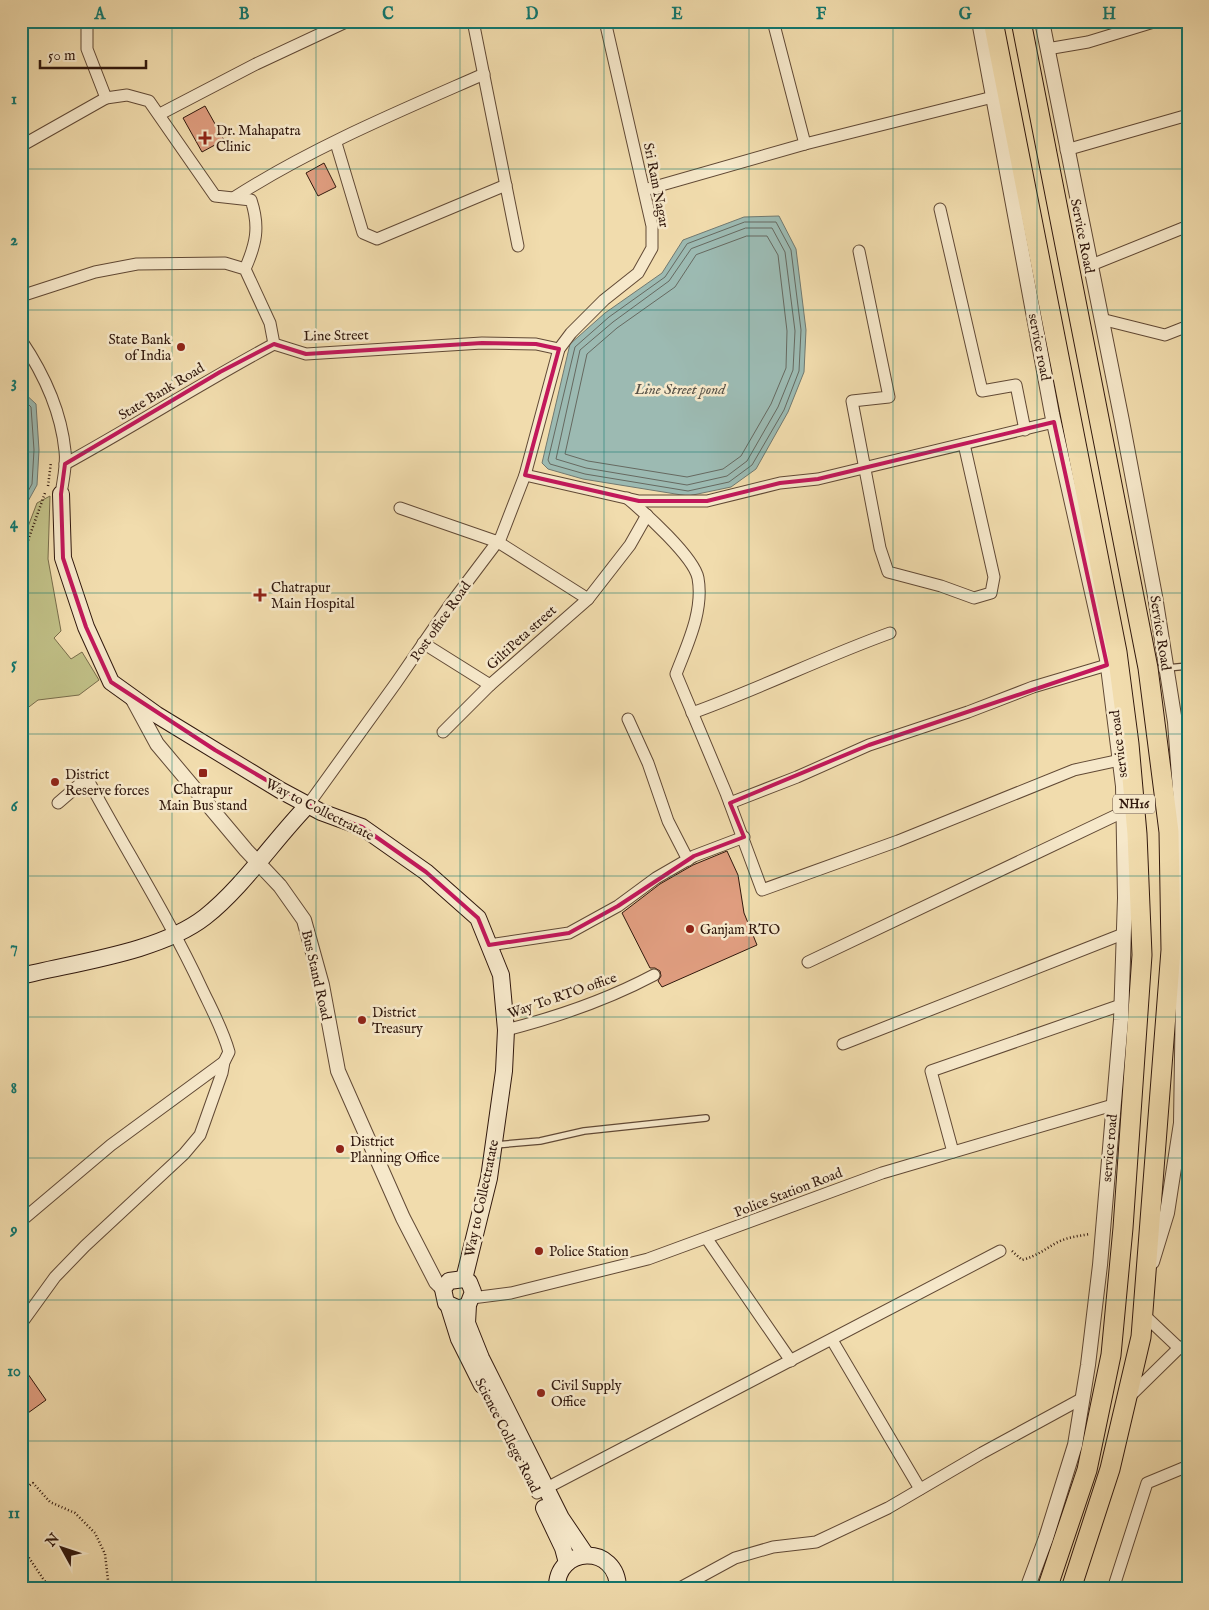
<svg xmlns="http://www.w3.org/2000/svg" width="1209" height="1610" font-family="'IM FELL English',serif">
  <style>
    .green { fill: #c0bf86; stroke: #786c4a }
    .water { fill: #9cbab2; stroke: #717970 }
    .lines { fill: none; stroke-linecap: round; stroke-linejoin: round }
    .shore { stroke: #666960; stroke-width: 1 }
    .building { fill: #df9d7f; stroke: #31180d }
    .service-casing { stroke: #614935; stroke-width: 8 }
    .minor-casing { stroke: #614935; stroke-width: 13 }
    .tertiary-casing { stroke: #614935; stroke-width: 16 }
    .secondary-casing { stroke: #31180d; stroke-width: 18 }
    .trunk-casing { stroke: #31180d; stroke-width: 21 }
    .path { stroke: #31180d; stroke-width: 2.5; stroke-dasharray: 1 2.5; stroke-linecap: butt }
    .service { stroke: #f6e8ca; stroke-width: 5.5 }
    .minor { stroke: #f6e8ca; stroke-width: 11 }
    .tertiary { stroke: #f6e8ca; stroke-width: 14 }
    .secondary { stroke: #f6e8ca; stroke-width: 16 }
    .trunk { stroke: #f1dcad; stroke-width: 19 }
    .marked { fill: none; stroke: #c2185b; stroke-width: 4; stroke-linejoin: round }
    .grid { fill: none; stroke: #0f766e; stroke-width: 1; stroke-opacity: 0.55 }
    .poi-dot { fill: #8f2418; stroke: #f6e8ca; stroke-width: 2 }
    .labels { text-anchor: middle; stroke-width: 5; stroke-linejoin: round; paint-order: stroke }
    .shield { fill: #f6e8ca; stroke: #6c5646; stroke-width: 1 }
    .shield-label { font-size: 12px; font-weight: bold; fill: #31180d }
    .poi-label { font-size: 14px; fill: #31180d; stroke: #f6e8ca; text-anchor: start }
    .street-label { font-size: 14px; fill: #31180d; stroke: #f6e8ca }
    .water-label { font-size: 15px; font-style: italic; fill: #565147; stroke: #f6e8ca }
    .neatline { fill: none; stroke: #0f766e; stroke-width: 2 }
    .grid-label { font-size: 16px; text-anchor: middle; font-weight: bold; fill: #0f766e }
  </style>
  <rect width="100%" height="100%" fill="#f1dcad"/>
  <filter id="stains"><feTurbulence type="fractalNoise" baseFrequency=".004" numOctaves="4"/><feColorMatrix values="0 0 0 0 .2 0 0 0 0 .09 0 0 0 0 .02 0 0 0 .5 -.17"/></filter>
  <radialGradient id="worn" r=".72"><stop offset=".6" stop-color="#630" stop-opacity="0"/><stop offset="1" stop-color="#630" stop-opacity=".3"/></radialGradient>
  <polygon class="green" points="50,496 48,559 61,631 54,638 71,659 82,652 99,680 79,695 38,700 21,713 21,545 37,503"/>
  <g class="water">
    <polygon points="779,216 796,249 806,330 804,372 788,412 756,469 731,487 688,496 583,479 548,469 542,463 570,344 605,313 662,273 683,240 744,217"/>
    <polygon points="21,390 36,404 39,450 37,485 21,514"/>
  </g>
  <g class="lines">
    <g class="shore">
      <polygon points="745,222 776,222 791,250 801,330 799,371 784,410 752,465 729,482 688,491 585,474 550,464 548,460 575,347 609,317 665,277 687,244"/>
      <polygon points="746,228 772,228 785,252 795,331 793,370 778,407 747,461 727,476 687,485 586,468 556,459 580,350 613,322 669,281 691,249"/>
      <polygon points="747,236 767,236 778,255 787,331 786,368 771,404 741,456 723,469 687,477 588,461 565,454 587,354 617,328 675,287 696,255"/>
      <polyline points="21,397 31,407 34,450 32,484 21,504"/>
      <path d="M21,406l4,4c2,24 8,58 -4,80"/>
    </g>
  </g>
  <g class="building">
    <polygon points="205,106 224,140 202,152 183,118"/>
    <polygon points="324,163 336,187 318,196 306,173"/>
    <polygon points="727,851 738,875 744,913 757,945 662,987 658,981 661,976 660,971 655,968 650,968 622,913 660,884 693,865"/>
    <polygon points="21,1364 46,1400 21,1418"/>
  </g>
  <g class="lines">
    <g class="service-casing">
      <g id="service">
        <polyline points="1167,668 1188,666"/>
        <polyline points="495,1145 540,1141 584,1131 706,1118"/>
      </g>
    </g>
    <g class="minor-casing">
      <g id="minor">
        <path d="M87,21v28l19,49 21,-3 22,6 66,95 36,4c9,27 5,44 -6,69"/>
        <polyline points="473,21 518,246"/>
        <polyline points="773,21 805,144"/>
        <polyline points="1047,49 1088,42 1157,21"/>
        <polyline points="160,114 256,64 348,21"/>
        <polyline points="336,143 363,233 377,239 506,185"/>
        <polyline points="21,146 106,98"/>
        <polyline points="1066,150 1188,115"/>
        <polyline points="644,190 805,144 993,97"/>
        <path d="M235,197c78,-50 165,-86 249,-123"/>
        <polyline points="940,209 982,391 1016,385 1025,430"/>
        <polyline points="859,251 889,397 852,401 880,548 888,572 941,586 974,598 991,593 994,577 964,444"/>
        <polyline points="1089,266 1188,226"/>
        <polyline points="21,296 95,272 137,264 225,263 245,269 270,323 274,344 306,354 482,343 536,344 559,349"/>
        <polyline points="1101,319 1165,335 1188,326"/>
        <path d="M21,340c23,34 40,70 44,111 2,13 -2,29 -4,43"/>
        <path d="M65,464c71,-39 138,-82 209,-120"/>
        <polyline points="525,475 639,501 707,501 780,483 818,479 1054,422"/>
        <path d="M627,498c17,14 67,59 71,80 6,33 -11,67 -22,96l50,119 36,97 136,-49 176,-71 46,-10"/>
        <polyline points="400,508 498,542 588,599"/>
        <polyline points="423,643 490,685 588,599 630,545 647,515"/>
        <path d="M692,713c67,-24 131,-56 198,-80"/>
        <polyline points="628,719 648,763 668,821 688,860"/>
        <polyline points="443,732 490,685"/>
        <polyline points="730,803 797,777 869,745 968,712 1033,687 1107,665"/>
        <polyline points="308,805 396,683 449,606 501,537 525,475 559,349 571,333 604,300 638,273 652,248 652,226 605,21"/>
        <polyline points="489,945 569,933 618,906 656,878 694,856 744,837"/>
        <polyline points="808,962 1123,812"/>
        <path d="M506,1030c51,-13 101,-30 148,-55"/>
        <polyline points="843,1044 1123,934"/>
        <polyline points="953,1152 931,1071 1121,1005"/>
        <polyline points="21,1221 111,1145 224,1062"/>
        <polyline points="707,1239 791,1361"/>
        <polyline points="472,1298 511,1293 648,1259 882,1173 1113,1105"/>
        <polyline points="1143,1314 1179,1348"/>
        <path d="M21,1324l34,-47 30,-31 99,-92 16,-19 22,-62 2,-11 5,-10c-6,-22 -17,-42 -27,-63 -34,-73 -77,-140 -115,-211l-29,25"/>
        <polyline points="832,1340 920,1489"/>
        <polyline points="1128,1398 1179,1348 1188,1345"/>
        <polyline points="537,1493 1000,1251"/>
        <polyline points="678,1589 735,1558 773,1547 816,1542 888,1508 982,1453 1083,1398"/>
        <polyline points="1113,1589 1147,1483 1188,1466"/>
      </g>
    </g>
    <g class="tertiary-casing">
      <g id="tertiary">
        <polyline points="979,21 1052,414 1107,659 1123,786 1125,898 1121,1020 1100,1265 1088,1365 1075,1445 1046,1538 1027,1589"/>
        <polyline points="1042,21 1122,421 1155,596 1175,722 1185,858 1181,1123 1167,1213 1152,1262"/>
        <polyline points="131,696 157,744 246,850 280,886 304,920 322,985 338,1071 403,1218 436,1282 443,1289"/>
      </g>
    </g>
    <g class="secondary-casing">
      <g id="secondary">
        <polyline points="61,494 63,558 86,627 111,682 157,715 280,790 321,812 362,827 426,872 478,918 501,975 506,1030 504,1071 489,1178 464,1279"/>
        <path d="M21,976c56,-14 139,-24 184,-59 38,-30 69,-77 103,-112"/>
        <polyline points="468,1305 459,1309 446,1303 443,1289 449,1281 464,1279 469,1282 473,1292 468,1305 467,1323 481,1358 561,1518 586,1555"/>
        <polyline points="449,1307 459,1339 482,1385"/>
        <polyline points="544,1508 563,1548 567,1563"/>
        <path d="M557,1589c-2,-43 61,-46 61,0"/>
      </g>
    </g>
    <g class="trunk-casing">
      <g id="trunk">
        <polyline points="993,21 1117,652 1129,744 1137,834 1142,955 1123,1228 1111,1355 1087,1470 1047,1589"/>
        <polyline points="1021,21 1148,668 1169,832 1171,950 1141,1337 1110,1469 1071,1589"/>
      </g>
    </g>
    <g class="path">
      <polyline points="486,27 504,21"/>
      <polyline points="48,486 51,462"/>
      <polyline points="21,560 45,493"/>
      <polyline points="21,634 24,641 21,643"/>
      <polyline points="21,680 27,675"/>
      <path d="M1012,1251l10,9c15,-4 23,-11 36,-18 10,-5 21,-6 32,-8"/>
      <polyline points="21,1491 33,1483 50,1502 75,1513 95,1533 105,1554 109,1589"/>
      <polyline points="21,1546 50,1589"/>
    </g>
    <use href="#service" class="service"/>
    <use href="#minor" class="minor"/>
    <use href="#tertiary" class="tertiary"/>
    <use href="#secondary" class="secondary"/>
    <use href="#trunk" class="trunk"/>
  </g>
  <path class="marked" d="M482,343l54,1 23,5 -34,126 114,26h68l73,-18 38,-4 236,-57 53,243 -238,80 -139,58 14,34 -50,19 -76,50 -49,27 -80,12 -11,-27 -52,-46 -64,-45 -41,-15 -106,-62 -104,-68 -25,-55 -23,-69 -2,-64 4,-30 155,-92 54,-28 32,10z"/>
  <path class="grid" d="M172,21v1568M316,21v1568M460,21v1568M604,21v1568M749,21v1568M893,21v1568M1037,21v1568M21,169h1167M21,310h1167M21,452h1167M21,593h1167M21,734h1167M21,876h1167M21,1017h1167M21,1158h1167M21,1300h1167M21,1441h1167"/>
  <g class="poi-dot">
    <path d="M202.5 130.5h5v5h5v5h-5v5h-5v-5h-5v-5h5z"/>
    <circle cx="181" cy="347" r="5"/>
    <path d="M257.5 587.5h5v5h5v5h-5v5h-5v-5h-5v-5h5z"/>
    <rect x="198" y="768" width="10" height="10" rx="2.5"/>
    <circle cx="55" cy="782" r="5"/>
    <circle cx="690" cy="929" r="5"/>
    <circle cx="362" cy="1020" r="5"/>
    <circle cx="340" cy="1149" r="5"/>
    <circle cx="539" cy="1251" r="5"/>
    <circle cx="541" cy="1393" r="5"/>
  </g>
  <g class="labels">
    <rect class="shield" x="1113" y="794.5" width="42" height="19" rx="4"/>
    <g class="shield-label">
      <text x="1134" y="808">NH16</text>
    </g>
    <g class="poi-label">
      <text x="216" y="135">Dr. Mahapatra<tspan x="216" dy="16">Clinic</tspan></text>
      <text x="171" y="344" text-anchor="end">State Bank<tspan x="171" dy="16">of India</tspan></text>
      <text x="271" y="592">Chatrapur<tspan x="271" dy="16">Main Hospital</tspan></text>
      <text x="65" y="779">District<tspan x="65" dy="16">Reserve forces</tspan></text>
      <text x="203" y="794" text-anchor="middle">Chatrapur<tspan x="203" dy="16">Main Bus stand</tspan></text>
      <text x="700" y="934">Ganjam RTO</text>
      <text x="372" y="1017">District<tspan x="372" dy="16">Treasury</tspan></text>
      <text x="350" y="1146">District<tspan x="350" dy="16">Planning Office</tspan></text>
      <text x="549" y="1256">Police Station</text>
      <text x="551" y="1390">Civil Supply<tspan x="551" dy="16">Office</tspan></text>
    </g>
    <g class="street-label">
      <text transform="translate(657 185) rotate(79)" y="5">Sri Ram Nagar</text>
      <text transform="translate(1083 236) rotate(79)" y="5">Service Road</text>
      <text transform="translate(336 335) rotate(-1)" y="5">Line Street</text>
      <text transform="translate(1040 347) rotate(79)" y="5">service road</text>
      <text transform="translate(161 391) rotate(-31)" y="5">State Bank Road</text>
      <text transform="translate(440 621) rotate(-55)" y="5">Post office Road</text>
      <text transform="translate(1161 633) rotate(81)" y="5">Service Road</text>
      <text transform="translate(521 637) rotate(-42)" y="5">GiltiPeta street</text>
      <text transform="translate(1118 744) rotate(-97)" y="5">service road</text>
      <text transform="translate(320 809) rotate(27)" y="5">Way to Collectratate</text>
      <text transform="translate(317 975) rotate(77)" y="5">Bus Stand Road</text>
      <text transform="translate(562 995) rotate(-19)" y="5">Way To RTO office</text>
      <text transform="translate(1109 1148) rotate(-85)" y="5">service road</text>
      <text transform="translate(788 1192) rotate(-21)" y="5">Police Station Road</text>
      <text transform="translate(481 1198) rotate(-78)" y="5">Way to Collectratate</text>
      <text transform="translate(508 1435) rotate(63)" y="5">Science College Road</text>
    </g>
    <g class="water-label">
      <text x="680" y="394">Line Street pond</text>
    </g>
  </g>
  <rect width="1209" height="1610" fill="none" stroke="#f1dcad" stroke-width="55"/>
  <g transform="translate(62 1548) rotate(310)" stroke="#f6e8ca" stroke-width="4" paint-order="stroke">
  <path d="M0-4L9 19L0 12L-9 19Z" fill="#31180d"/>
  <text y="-8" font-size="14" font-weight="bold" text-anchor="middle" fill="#31180d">N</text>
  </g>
  <path d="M40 60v8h106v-8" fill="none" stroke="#31180d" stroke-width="2.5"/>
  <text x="48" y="60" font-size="15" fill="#31180d" stroke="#f6e8ca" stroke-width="4" paint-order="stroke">50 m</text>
  <rect x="28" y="28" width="1154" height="1554" class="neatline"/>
  <g class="grid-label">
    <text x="100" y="19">A</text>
    <text x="244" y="19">B</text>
    <text x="388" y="19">C</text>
    <text x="532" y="19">D</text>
    <text x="677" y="19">E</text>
    <text x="821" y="19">F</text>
    <text x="965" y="19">G</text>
    <text x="1109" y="19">H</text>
    <text x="14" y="104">1</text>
    <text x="14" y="245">2</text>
    <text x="14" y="387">3</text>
    <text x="14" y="528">4</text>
    <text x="14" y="669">5</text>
    <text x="14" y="811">6</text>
    <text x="14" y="952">7</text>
    <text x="14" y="1093">8</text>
    <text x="14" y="1235">9</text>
    <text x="14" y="1376">10</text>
    <text x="14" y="1518">11</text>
  </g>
  <rect width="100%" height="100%" filter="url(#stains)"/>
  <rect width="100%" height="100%" fill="url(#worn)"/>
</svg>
